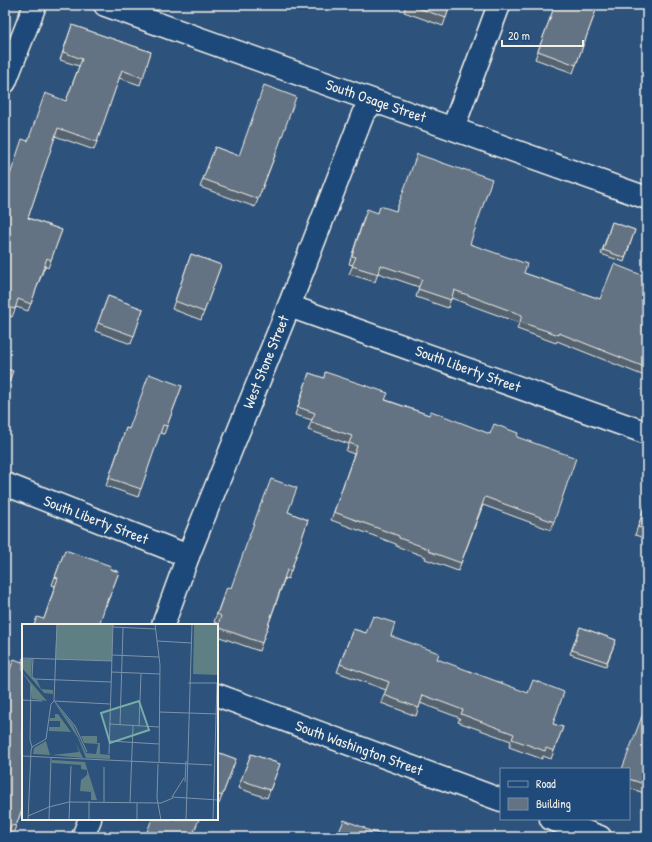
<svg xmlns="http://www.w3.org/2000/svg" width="652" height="842" font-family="'Patrick Hand',sans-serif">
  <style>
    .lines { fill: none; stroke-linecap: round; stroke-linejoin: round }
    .minor-casing { stroke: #f4f1e8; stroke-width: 25 }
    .minor { stroke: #1f4a7a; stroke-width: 22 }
    .wall { fill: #556371; stroke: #f4f1e8 }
    .building { fill: #637383; stroke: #f4f1e8 }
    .labels { text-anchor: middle; stroke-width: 3; stroke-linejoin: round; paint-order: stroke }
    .street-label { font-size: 15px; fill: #f4f1e8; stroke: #1f4a7a }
    .inset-road { fill: none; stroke: #7d92a7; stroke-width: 1 }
    .view { fill: #76ada5; fill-opacity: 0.15; stroke: #76ada5; stroke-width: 2 }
    .inset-edge { fill: none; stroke: #f4f1e8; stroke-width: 2 }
  </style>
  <rect width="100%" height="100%" fill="#2d527c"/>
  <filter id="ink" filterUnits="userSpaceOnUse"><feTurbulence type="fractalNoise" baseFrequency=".025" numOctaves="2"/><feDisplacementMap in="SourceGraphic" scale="8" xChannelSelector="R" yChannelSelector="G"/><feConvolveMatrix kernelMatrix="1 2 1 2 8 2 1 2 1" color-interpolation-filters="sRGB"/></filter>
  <g filter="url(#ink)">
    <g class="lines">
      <g class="minor-casing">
        <g id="minor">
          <path d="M105,5c181,65 362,128 542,193"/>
          <polyline points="5,82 35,5"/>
          <polyline points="453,128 499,5"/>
          <polyline points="289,306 647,433"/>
          <polyline points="5,484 188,556"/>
          <polyline points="163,625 188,556 289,306 363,114 374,101"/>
          <polyline points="217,695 501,800"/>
          <polyline points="551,819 600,837"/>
          <polyline points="83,837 90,819"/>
        </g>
      </g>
      <use href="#minor" class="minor"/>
    </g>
    <g class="wall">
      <polygon points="406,5 450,5 443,26 404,12"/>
      <polygon points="555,5 598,5 573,73 535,59"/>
      <polygon points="72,25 151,52 140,85 119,78 94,150 55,136 28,218 62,230 48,268 45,266 28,311 16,307 12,317 5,314 5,190 28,141 66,101 79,66 60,60"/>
      <polygon points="215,147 239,156 276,153 255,207 200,187"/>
      <polygon points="408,181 470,244 524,273 600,299 642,280 647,282 647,377 557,341 556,343 517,329 519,323 451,298 448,308 416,297 419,287 378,273 375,282 349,274 353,265 349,264 364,217 378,213 396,211"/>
      <polygon points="612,222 635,230 624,262 601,254"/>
      <polygon points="191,254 221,265 201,320 172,309"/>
      <polygon points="108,296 143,309 131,344 95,331"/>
      <polygon points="309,373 429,415 490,434 517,437 554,522 551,530 483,505 458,571 425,559 426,557 396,546 396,544 331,520 354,454 346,451 349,444 308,430 312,420 295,415"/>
      <polygon points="182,386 164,434 160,433 138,497 106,486 126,428 129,429"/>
      <polygon points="647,500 647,539 635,535"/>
      <polygon points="288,512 308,520 288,579 285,578 259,651 217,636 217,627 218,624 214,622 224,594 231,588"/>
      <polygon points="65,550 119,572 106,606 34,625 44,619 55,586 52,585"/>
      <polygon points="580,627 616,640 606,666 570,654"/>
      <polygon points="353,629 366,633 391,636 437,659 553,724 563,727 551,759 543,756 542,759 509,747 511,741 458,722 460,718 420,703 416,716 381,703 386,690 337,672"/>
      <polygon points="21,662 23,807 13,834 8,833 7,837 5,837 5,682"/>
      <polygon points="647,709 647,794 629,788 629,769"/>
      <polygon points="217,752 236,759 219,804 217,803"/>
      <polygon points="251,754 280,764 267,798 238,788"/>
    </g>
    <g class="building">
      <polygon points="410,5 450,5 446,18"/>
      <polygon points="555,5 598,5 576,65 538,51"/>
      <polygon points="72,25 151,52 143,78 122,70 97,142 58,128 28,218 62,230 51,260 47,258 31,304 18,299 15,309 5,306 5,190 22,139 28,141 45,93 66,101 82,59 63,52"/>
      <polygon points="264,85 296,97 279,145 258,199 203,179 215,147 239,156"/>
      <polygon points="417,154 463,170 463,169 492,179 470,244 527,264 524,273 600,299 614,264 644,276 642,280 647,282 647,368 559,333 559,335 520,322 522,315 454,290 451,300 418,289 422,279 380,265 378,274 352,266 356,257 352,256 367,209 378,213 380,206 396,211 409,176"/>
      <polygon points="612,222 635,230 625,258 603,250"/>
      <polygon points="191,254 221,265 204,312 175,301"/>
      <polygon points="108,296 143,309 134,336 98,323"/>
      <polygon points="5,368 13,371 5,393"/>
      <polygon points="325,372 388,393 385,400 429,415 431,411 490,434 494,424 518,433 517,437 576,458 554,522 485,497 461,563 428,551 429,549 399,538 399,536 334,512 357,446 349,443 352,436 311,422 315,413 298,407 309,373 324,378"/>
      <polygon points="149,374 182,386 167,426 163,425 141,489 109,478 126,428 129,429"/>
      <polygon points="271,479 297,488 288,512 308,520 291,571 287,570 262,643 217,627 221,616 217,614 227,587 231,588 261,503 262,503"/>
      <polygon points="647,500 647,530 638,527"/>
      <polygon points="65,550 111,566 110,569 119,572 109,598 108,598 99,625 34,625 37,617 44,619 58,578 55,577"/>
      <polygon points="373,616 395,623 391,636 439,653 437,659 528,693 533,680 564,692 553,724 563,727 554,751 546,748 545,751 512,739 514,734 461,714 463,710 423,695 419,708 384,695 389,682 340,664 353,629 366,633"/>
      <polygon points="580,627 616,640 607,662 572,650"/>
      <polygon points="23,658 23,806 16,826 11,825 7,837 5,836 5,682 14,659 22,662"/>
      <polygon points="647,709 647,785 629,779 629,769 622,769 644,711 646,711"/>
      <polygon points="217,752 236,759 222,796 217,794"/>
      <polygon points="251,754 280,764 270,790 241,780"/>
      <polygon points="152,819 199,819 192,837 145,837"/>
      <polygon points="344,820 365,828 365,829 388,837 337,837"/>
    </g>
  </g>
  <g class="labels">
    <g class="street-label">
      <text transform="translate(376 101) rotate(19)" y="5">South Osage Street</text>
      <text transform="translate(266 362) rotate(-68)" y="5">West Stone Street</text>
      <text transform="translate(468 369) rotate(20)" y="5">South Liberty Street</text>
      <text transform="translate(96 520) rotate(21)" y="5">South Liberty Street</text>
      <text transform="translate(359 748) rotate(20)" y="5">South Washington Street</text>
    </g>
  </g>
  <g transform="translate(22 624)">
    <rect width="196" height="196" fill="#2d527c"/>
    <path d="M35,0h56l-1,37 -57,-2zM172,0h24v51l-25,-1zM0,35h10l-1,18 6,3 4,9 12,1v4l-9,-1 -22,-25zM0,48l25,29 -15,-2 -2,-15zM32,78l19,23 13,28 10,1 2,-10 -14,-1 -3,-7h16v7h3v11l10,1v4l-24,-1 -8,-20zM33,90h3l13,18 -22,-1v-4h11v-6h-11l1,-3h5zM24,117l4,14 -17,-1 1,-6zM53,118l8,16 -31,-3 27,-3zM30,136l33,2 12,38h-6v-8l-11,-1 1,-11 6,-5v-5l-6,-1v-4l-29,-2z" fill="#5e7f83"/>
    <path class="inset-road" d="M133,0l5,41 -1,97M91,3l43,2M135,17l35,2M90,31l47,2M0,34l90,3M11,34l-1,19 3,2 76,3M89,48l49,2M166,59h30M9,62l-1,54 2,7M0,76l20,1M32,77l3,-77M33,78l20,24 12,26M137,88l59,2M87,100l50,3M98,101l3,-97M117,102l2,-52M87,117l50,3M87,130l4,-130M0,132l190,9M136,140l-1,34 4,22M163,158l1,-21M150,173l46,3M150,173l12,-19M82,178v-35M108,179l3,-77M6,192l21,-9 20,-5 92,1 12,-5M6,196l3,-69 1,-4 14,-8 5,-35 3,-3 56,3M27,196l2,-62M47,196l2,-54M67,196v-19M115,196v-17M164,196l6,-196M191,196l4,-137"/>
    <path class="view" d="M117,77l10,29 -39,13 -9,-30z"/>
    <rect width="196" height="196" class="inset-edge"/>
  </g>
  <rect width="652" height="842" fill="none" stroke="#1f4a7a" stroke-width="20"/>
  <rect x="10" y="10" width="632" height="822" fill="none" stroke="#f4f1e8" stroke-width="1.5" filter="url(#ink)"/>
  <rect x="500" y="768" width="130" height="52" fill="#1f4a7a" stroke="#748da6"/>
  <rect x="508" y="781" width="20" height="6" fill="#1f4a7a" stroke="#748da6"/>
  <text x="536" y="788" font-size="12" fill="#f4f1e8">Road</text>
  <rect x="508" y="798" width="20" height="12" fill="#637383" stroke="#748da6"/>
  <text x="536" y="808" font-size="12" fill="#f4f1e8">Building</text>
  <path d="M502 40v6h81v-6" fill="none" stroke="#f4f1e8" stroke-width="2"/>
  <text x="508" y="40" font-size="12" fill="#f4f1e8" stroke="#1f4a7a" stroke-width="3" paint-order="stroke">20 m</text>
</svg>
